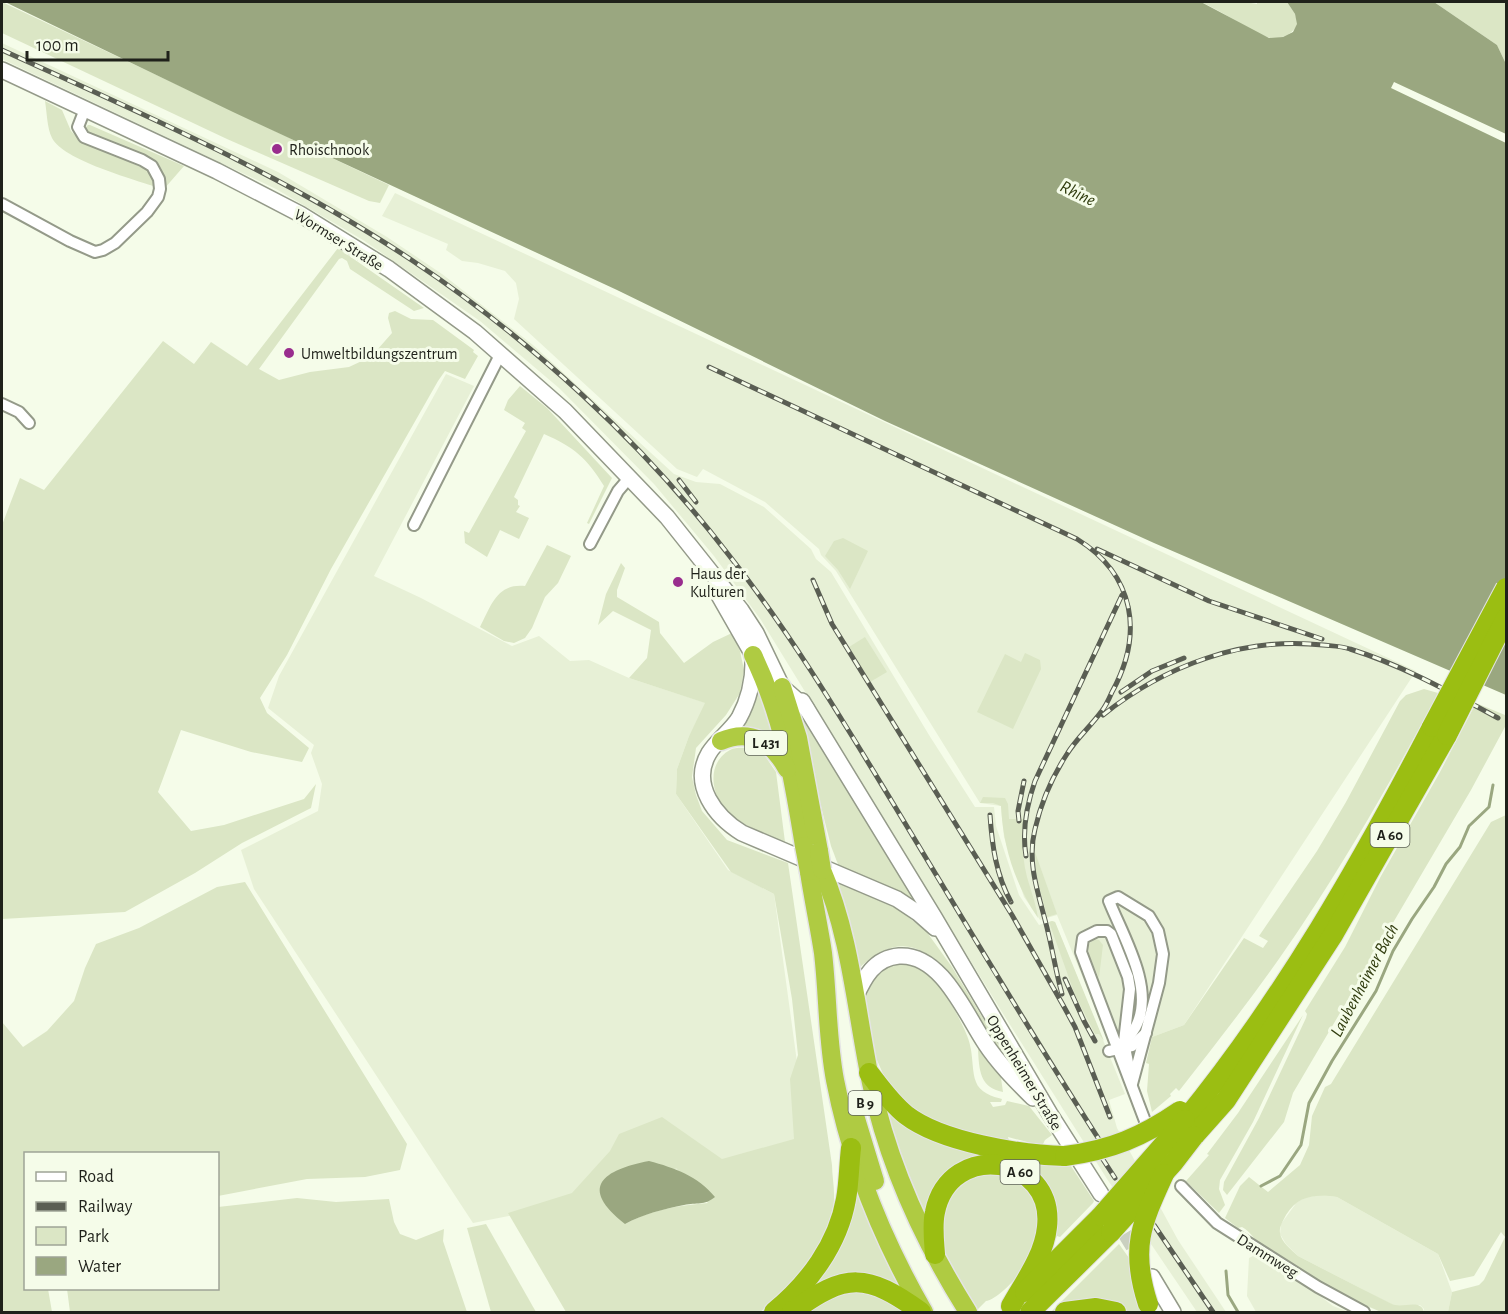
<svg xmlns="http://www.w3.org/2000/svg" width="1508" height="1314" font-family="'Alegreya Sans',sans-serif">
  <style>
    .built { fill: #e7f0d6 }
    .green { fill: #dbe6c5; fill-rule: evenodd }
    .water { fill: #9aa780 }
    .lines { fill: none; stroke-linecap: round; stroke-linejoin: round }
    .stream { stroke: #9aa780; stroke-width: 3 }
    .secondary-tunnel { stroke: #cad0c0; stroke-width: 15; stroke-dasharray: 15 8; stroke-linecap: butt }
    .minor-casing { stroke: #949a89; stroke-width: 14 }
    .secondary-casing { stroke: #949a89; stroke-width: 18 }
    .trunk-casing { stroke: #e4e4e4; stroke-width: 21 }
    .motorway-casing { stroke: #e4e4e4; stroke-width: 22 }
    .minor { stroke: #fff; stroke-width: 10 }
    .secondary { stroke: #fff; stroke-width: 15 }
    .trunk { stroke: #afcb42; stroke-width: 18 }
    .motorway { stroke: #9bbe12; stroke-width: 20 }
    .rail-casing { stroke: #5a5e53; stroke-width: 5 }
    .rail { stroke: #f5fce9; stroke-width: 3; stroke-dasharray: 9; stroke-linecap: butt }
    .trunk-bridge-casing { stroke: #e4e4e4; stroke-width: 21; stroke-linecap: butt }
    .motorway-bridge-casing { stroke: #e4e4e4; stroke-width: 22; stroke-linecap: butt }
    .trunk-bridge { stroke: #afcb42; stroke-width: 18 }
    .motorway-bridge { stroke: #9bbe12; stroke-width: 20 }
    .poi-dot { fill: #992d8e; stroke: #f5fce9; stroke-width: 2 }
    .labels { text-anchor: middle; stroke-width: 6; stroke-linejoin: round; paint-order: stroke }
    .shield { fill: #f5fce9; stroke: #5f6358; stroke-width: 1.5 }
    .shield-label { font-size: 15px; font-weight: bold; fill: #1f211a }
    .poi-label { font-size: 16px; fill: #1f211a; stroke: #f5fce9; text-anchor: start }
    .street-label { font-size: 16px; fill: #1f211a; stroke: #f5fce9 }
    .water-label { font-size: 18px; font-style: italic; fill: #313d0f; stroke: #f5fce9 }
  </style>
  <rect width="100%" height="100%" fill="#f5fce9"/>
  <g class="built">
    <polygon points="2,43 278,172 387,237 442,274 533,345 674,474 696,482 720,484 764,507 811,549 816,559 831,572 929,735 975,807 994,807 996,826 1019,895 1039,925 1052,921 1055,922 1125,1094 1109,1100 1117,1128 1178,1240 1226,1312 1197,1312 1107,1179 1002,1012 761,620 714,556 654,484 559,388 480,321 363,240 276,189 2,59"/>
    <polygon points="395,193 1416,671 1184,1025 1152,1037 1108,1039 1057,915 1040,920 1024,897 1004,837 1001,806 980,803 836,571 821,555 819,549 765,502 703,469 697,477 677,469 514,319 519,299 516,283 505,271 478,263 462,261 446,250 448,244 382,216"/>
    <polygon points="446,374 474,386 374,576 421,598 512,646 539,636 570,661 589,660 629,678 706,703 689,736 677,769 676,794 728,870 774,894 810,1157 473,1223 254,889 241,850 318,811 322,784 311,753 314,745 268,708 279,676"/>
    <polygon points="1321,1195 1337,1197 1438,1254 1452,1292 1448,1312 1424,1312 1424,1309 1420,1305 1416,1305 1397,1307 1298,1256 1286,1244 1280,1234 1281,1224 1297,1202 1307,1197"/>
    <polygon points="1255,1255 1292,1274 1333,1306 1349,1312 1256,1312 1247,1296 1249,1258"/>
  </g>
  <g class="green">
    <polygon points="2,2 389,185 380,203 369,201 227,139 2,33"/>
    <path d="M1201,2h44l12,2v-2h30l8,12 3,10c-6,10 -14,15 -27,14 -10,-1 -55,-30 -70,-36z"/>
    <polygon points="1434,2 1506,2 1506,64 1497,45"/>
    <path d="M45,101l17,9 9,21 9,9 65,29 6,3 5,15c-23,-8 -93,-27 -104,-49 -5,-10 -5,-25 -7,-37z"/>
    <path d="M88,125h2l94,41 -20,23c0,-8 0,-16 -6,-23 -14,-15 -52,-26 -72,-34l-1,-4z"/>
    <polygon points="338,248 424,308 414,311 350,269 347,261 342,258 339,259 259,369 279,380 310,372 349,367 366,359 377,350 392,333 388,318 389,313 395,311 411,319 433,320 474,350 473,352 478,356 465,379 445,371 438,381 331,569 287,655 260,698 267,713 309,748 302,762 251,752 181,730 158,792 191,831 224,825 304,799 316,784 311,808 242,843 195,873 125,912 2,919 2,525 20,478 44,490 163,341 194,364 211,342 247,366"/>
    <path d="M520,386l27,22 65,70 -23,46 -2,-1 17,-37c-17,-28 -30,-39 -60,-52l-30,63 4,3v5l2,1 -4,6 13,6 -10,21 -19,-9 -13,27 -22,-14 -1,-12 5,2 57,-102 -4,-3 3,-5 -21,-13 4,-10z"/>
    <polygon points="843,538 868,551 850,589 838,570 825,556 834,541"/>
    <path d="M547,545l24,11 -13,27 -13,14 -13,31 -7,10 -11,5 -10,-2 -24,-14c11,-21 17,-44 45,-41z"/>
    <path d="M621,563l4,5 -8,22v7l42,25 1,11 24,30 29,-21 19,-9 8,18 4,19 -4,23 -14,22 -30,33 -4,29 4,18 6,16 25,29 61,23 44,302c0,13 4,29 1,42 -10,42 -40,78 -73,105h-194l-58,-99 64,-20 38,-42 9,-17 43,-17 60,42 72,-20 -4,-60 8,-24 -6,-56 -18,-105 -43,-22 -55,-78 1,-25 12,-33 16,-33 -76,-25 18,-20 4,-28 -38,-19 -15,14 8,-31zM676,1168l32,35c-28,2 -58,7 -83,21z"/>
    <polygon points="865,637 887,672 870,682 849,647"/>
    <polygon points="1025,653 1040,660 1041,669 1013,729 977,712 1005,654 1021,662"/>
    <polygon points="756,681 780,744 735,730"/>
    <path d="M1424,689l14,4c-41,78 -85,155 -134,229 -38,58 -82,114 -125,169l-3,-3 -6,6 1,2 -19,16 -5,-21 2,-27 -3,-1 6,-26 32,-12 60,-87 19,10 5,-7 -9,-5 58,-85 29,-49 54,-101 6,-6z"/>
    <polygon points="795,703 919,902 916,904 839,867 831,846"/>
    <polygon points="1476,703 1505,715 1506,725 1471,790 1293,1093 1284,1122 1227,1195 1223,1190 1224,1182 1259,1118 1306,1018 1307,1014 1305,1011 1345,947 1381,876 1440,772"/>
    <path d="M749,748l16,8 11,16 9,70c-19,-7 -39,-15 -55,-28 -19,-15 -25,-51 0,-64 5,-3 14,-2 19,-2z"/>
    <path d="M983,797l22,1 3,6 1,15h14c-1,19 -1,39 4,58 4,14 9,27 11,41 -23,-34 -35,-71 -37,-112l-8,-3h-13z"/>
    <path d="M1506,815v497h-58l4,-20 27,-7 5,-5 21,-43 -4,-5 -27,44 -24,5 -12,-27 -101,-57c-21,-3 -39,-2 -51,18 -3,6 -7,12 -6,18 1,9 12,17 18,23 31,16 62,32 94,48 10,5 29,-6 32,8h-43l-37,-16 -79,-46c-9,-8 -14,-18 -23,-23l-4,1 -13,-10 15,-32 9,-9 19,15 32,-27 9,-20 3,-29 13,-29 6,-3 160,-262z"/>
    <polygon points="1035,852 1057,914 1047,917 1036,874"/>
    <polygon points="245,882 407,1144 400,1170 365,1177 307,1179 218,1196 218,1154 26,1154 26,1288 48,1289 52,1312 2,1312 2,1022 23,1047 47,1031 74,1001 85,968 96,944 139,928 217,887"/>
    <path d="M839,883l59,26 28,22 26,36 61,101c-8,-9 -18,-18 -24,-28 -33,-48 -63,-136 -132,-70h-2z"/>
    <polygon points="1052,921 1055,922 1104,1041 1099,1034 1095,1034 1075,995 1049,922"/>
    <polygon points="1094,939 1099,940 1103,945 1099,978 1089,956 1089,944"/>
    <path d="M899,963c10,1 19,1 27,7 13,9 41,59 44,75 3,11 2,28 6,37 3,10 17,15 26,17l-1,3h-11l3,5 12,-2 2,-4 22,5 23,29 -7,5 -3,6 -34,-9 2,7 -41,-9 -52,-20 -30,-32 -14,-32 -8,-42v-13l10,-21 10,-7z"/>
    <polygon points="1303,1015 1253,1122 1220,1180 1219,1189 1225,1205 1219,1213 1186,1181 1209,1155 1207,1154 1238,1113"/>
    <path d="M982,1048l22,28 -3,2 2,14c-23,-4 -24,-22 -25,-43z"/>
    <polygon points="882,1102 893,1114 1069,1163 1094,1201 1093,1203 1060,1237 1057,1236 1050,1244 1044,1189 975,1161 929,1224 918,1208"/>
    <path d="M987,1168l36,11 20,41c-4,12 -6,25 -11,36 -5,12 -34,44 -46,45l-10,10 -34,-58 -4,-35 15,-33z"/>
    <polygon points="853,1182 906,1294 889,1285 793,1301"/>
    <polygon points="297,1198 336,1202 389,1199 394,1222 400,1234 416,1240 444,1229 443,1241 467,1312 70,1312 67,1289 218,1288 218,1207"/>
    <polygon points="486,1224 536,1312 491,1312 467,1228"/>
    <polygon points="1119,1244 1129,1258 1145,1312 1126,1312 1116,1308 1066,1308 1051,1312"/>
    <polygon points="867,1286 907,1312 798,1312 811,1301"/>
  </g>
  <g class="water">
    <polygon points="5,2 1201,2 1269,38 1283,37 1293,32 1297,24 1295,14 1287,2 1434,2 1497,45 1506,64 1506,134 1394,82 1391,88 1506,143 1506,695 1154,543 885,421 617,290 233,112"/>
    <path d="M649,1161c26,7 49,15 66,36 -11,9 -18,5 -31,8 -20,4 -41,9 -59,19 -47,-37 -22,-54 24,-63z"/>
  </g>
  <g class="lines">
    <g class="stream">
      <polyline points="1261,1186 1280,1176 1301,1145 1309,1103 1332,1061 1376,991 1393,951 1412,919 1434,887 1446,864 1460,847 1469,826 1489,807 1493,785"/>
      <polyline points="1226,1271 1228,1295 1238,1312"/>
    </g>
    <polyline class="secondary-tunnel" points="1113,1214 1140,1258"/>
    <g class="minor-casing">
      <g id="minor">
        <polyline points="2,204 70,241 95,252 103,250 115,243 147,212 158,197 160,189 159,179 152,166 142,160 84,137 78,127 85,109"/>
        <polyline points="2,404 19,412 29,423"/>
        <polyline points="414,525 501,353"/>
        <polyline points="590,544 618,491 630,477"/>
        <path d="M1118,1050c6,-8 15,-16 19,-26 17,-37 -14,-88 -28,-123l9,-4 31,19 9,15 5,23 -4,29 -27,101"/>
        <polyline points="1109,1051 1132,1046 1146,1033"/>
        <polyline points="1131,1078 1124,1042 1130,989 1128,977 1111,934 1107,931 1097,931 1083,938 1081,952 1145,1121"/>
        <polyline points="1181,1186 1217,1223 1318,1287 1364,1312"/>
      </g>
    </g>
    <g class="secondary-casing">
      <g id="secondary">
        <polyline points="2,70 217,171 300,214 389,269 475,332 565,411 667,517 741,610 756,633 782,687 806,708"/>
        <path d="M717,592l36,63c1,22 -3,43 -14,63 -8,13 -22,22 -30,35 -19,32 7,64 33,80l155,66 21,14 17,15"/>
        <polyline points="802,701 934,917 1050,1114 1101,1194"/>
        <path d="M855,998c9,-20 19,-40 44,-42 42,-3 66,57 86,87 13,20 31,38 48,55"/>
        <polyline points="1152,1277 1173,1312"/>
      </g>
    </g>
    <g class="trunk-casing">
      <g id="trunk">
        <path d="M753,655c30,62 40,123 51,191"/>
        <polyline points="782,687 798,738 819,851"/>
        <path d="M721,741c30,-13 52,2 66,28"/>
        <path d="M822,870c29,67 34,142 49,213 17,81 53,159 97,229"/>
        <path d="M809,872c4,27 10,54 14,81 5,42 4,85 12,127 16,83 47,159 89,232"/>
        <polyline points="854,1112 875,1181"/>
      </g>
    </g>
    <g class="motorway-casing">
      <g id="motorway">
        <path d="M869,1073c11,14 22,30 37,42 35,27 114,40 159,41"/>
        <path d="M1185,1120c98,-120 176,-256 247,-393"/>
        <polyline points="1194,1136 1226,1100 1333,935 1447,735"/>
        <path d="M935,1254c-1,-14 -3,-29 0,-42 15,-73 120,-57 112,15 -3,29 -22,54 -36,79"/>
        <polyline points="1025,1292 1101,1216"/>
        <path d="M774,1312c34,-28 64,-67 72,-113 3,-16 3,-34 5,-51"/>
        <path d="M792,1312c54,-40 75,-39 129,0"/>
        <polyline points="1030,1312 1111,1232"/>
        <polyline points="1065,1312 1096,1308 1116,1312"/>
      </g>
    </g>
    <use href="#minor" class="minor"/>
    <use href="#secondary" class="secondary"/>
    <use href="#trunk" class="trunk"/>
    <use href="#motorway" class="motorway"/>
    <g class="rail-casing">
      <g id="rail">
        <path d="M2,50c140,64 283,125 411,211 118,79 229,181 315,293 61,77 112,162 163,246 69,114 137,229 209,341"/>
        <path d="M709,367l368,172c58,36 67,95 35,153 -3,7 -6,14 -11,20 -11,15 -25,27 -34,42 -15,23 -26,49 -32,75 -9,36 5,68 13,103 5,20 8,41 14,62"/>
        <polyline points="679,480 696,502"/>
        <polyline points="1097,549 1209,601 1322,639"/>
        <polyline points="813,580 832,624 1012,915 1063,1005 1075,1027 1110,1117"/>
        <polyline points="1121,692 1152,671 1184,658"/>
        <path d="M1103,715c61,-49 141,-79 220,-70 9,1 18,1 27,4 52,16 100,43 148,69"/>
        <path d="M990,815c2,30 6,60 21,87"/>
        <polyline points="1019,821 1018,811 1024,781"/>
        <path d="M1026,856c-4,-24 1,-52 9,-75l87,-186"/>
        <polyline points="1065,979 1084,1021 1095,1041"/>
        <polyline points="1102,1158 1115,1178"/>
        <polyline points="1154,1225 1213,1312"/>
      </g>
    </g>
    <use href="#rail" class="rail"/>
    <g class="trunk-bridge-casing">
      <g id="trunk-bridge">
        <polyline points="804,846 809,872"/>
        <polyline points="819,851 822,870"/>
      </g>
    </g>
    <g class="motorway-bridge-casing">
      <g id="motorway-bridge">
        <polyline points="1432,727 1506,588"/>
        <polyline points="1447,735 1506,618"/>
        <path d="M1065,1156c46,-6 77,-19 115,-45"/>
        <polyline points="1101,1216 1185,1120"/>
        <polyline points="1111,1232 1174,1162 1194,1136"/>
        <path d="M1148,1304c-18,-55 -7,-80 16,-130"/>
      </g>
    </g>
    <use href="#trunk-bridge" class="trunk-bridge"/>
    <use href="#motorway-bridge" class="motorway-bridge"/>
  </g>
  <g class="poi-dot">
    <circle cx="277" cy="149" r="6"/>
    <circle cx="289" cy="353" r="6"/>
    <circle cx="678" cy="582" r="6"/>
  </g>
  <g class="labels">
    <g class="shield">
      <rect x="745" y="731" width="42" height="24" rx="4.5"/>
      <rect x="1370.5" y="823" width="39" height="24" rx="4.5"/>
      <rect x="848.5" y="1091" width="33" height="24" rx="4.5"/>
      <rect x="1000.5" y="1160" width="39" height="24" rx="4.5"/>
    </g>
    <g class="shield-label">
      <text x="766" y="748">L 431</text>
      <text x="1390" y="840">A 60</text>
      <text x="865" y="1108">B 9</text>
      <text x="1020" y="1177">A 60</text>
    </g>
    <g class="poi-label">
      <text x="289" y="155">Rhoischnook</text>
      <text x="301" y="359">Umweltbildungszentrum</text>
      <text x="690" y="579">Haus der<tspan x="690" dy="18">Kulturen</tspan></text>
    </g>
    <g class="street-label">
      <text transform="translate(339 239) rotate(32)" y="6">Wormser Straße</text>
      <text transform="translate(1025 1072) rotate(59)" y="6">Oppenheimer Straße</text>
      <text transform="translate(1268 1255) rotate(32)" y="6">Dammweg</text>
    </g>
    <g class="water-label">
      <text transform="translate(1078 193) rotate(26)" y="6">Rhine</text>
      <text transform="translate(1364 980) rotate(-62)" y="6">Laubenheimer Bach</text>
    </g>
  </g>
  <rect width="1508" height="1314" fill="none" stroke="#1f211a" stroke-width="6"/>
  <rect x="24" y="1152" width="195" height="138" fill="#f5fce9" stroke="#9fa496" stroke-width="1.5"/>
  <rect x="36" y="1172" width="30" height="9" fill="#ffffff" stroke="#9fa496" stroke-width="1.5"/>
  <text x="78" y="1182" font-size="18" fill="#1f211a">Road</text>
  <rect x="36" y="1202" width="30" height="9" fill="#5a5e53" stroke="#9fa496" stroke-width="1.5"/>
  <text x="78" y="1212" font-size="18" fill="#1f211a">Railway</text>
  <rect x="36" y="1227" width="30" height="18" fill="#dbe6c5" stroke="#9fa496" stroke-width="1.5"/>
  <text x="78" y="1242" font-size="18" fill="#1f211a">Park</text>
  <rect x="36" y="1257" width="30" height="18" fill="#9aa780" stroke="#9fa496" stroke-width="1.5"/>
  <text x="78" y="1272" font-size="18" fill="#1f211a">Water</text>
  <path d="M27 51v9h141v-9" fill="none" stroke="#1f211a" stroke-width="3"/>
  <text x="36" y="51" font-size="18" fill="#1f211a" stroke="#f5fce9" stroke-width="4.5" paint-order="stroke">100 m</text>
</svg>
